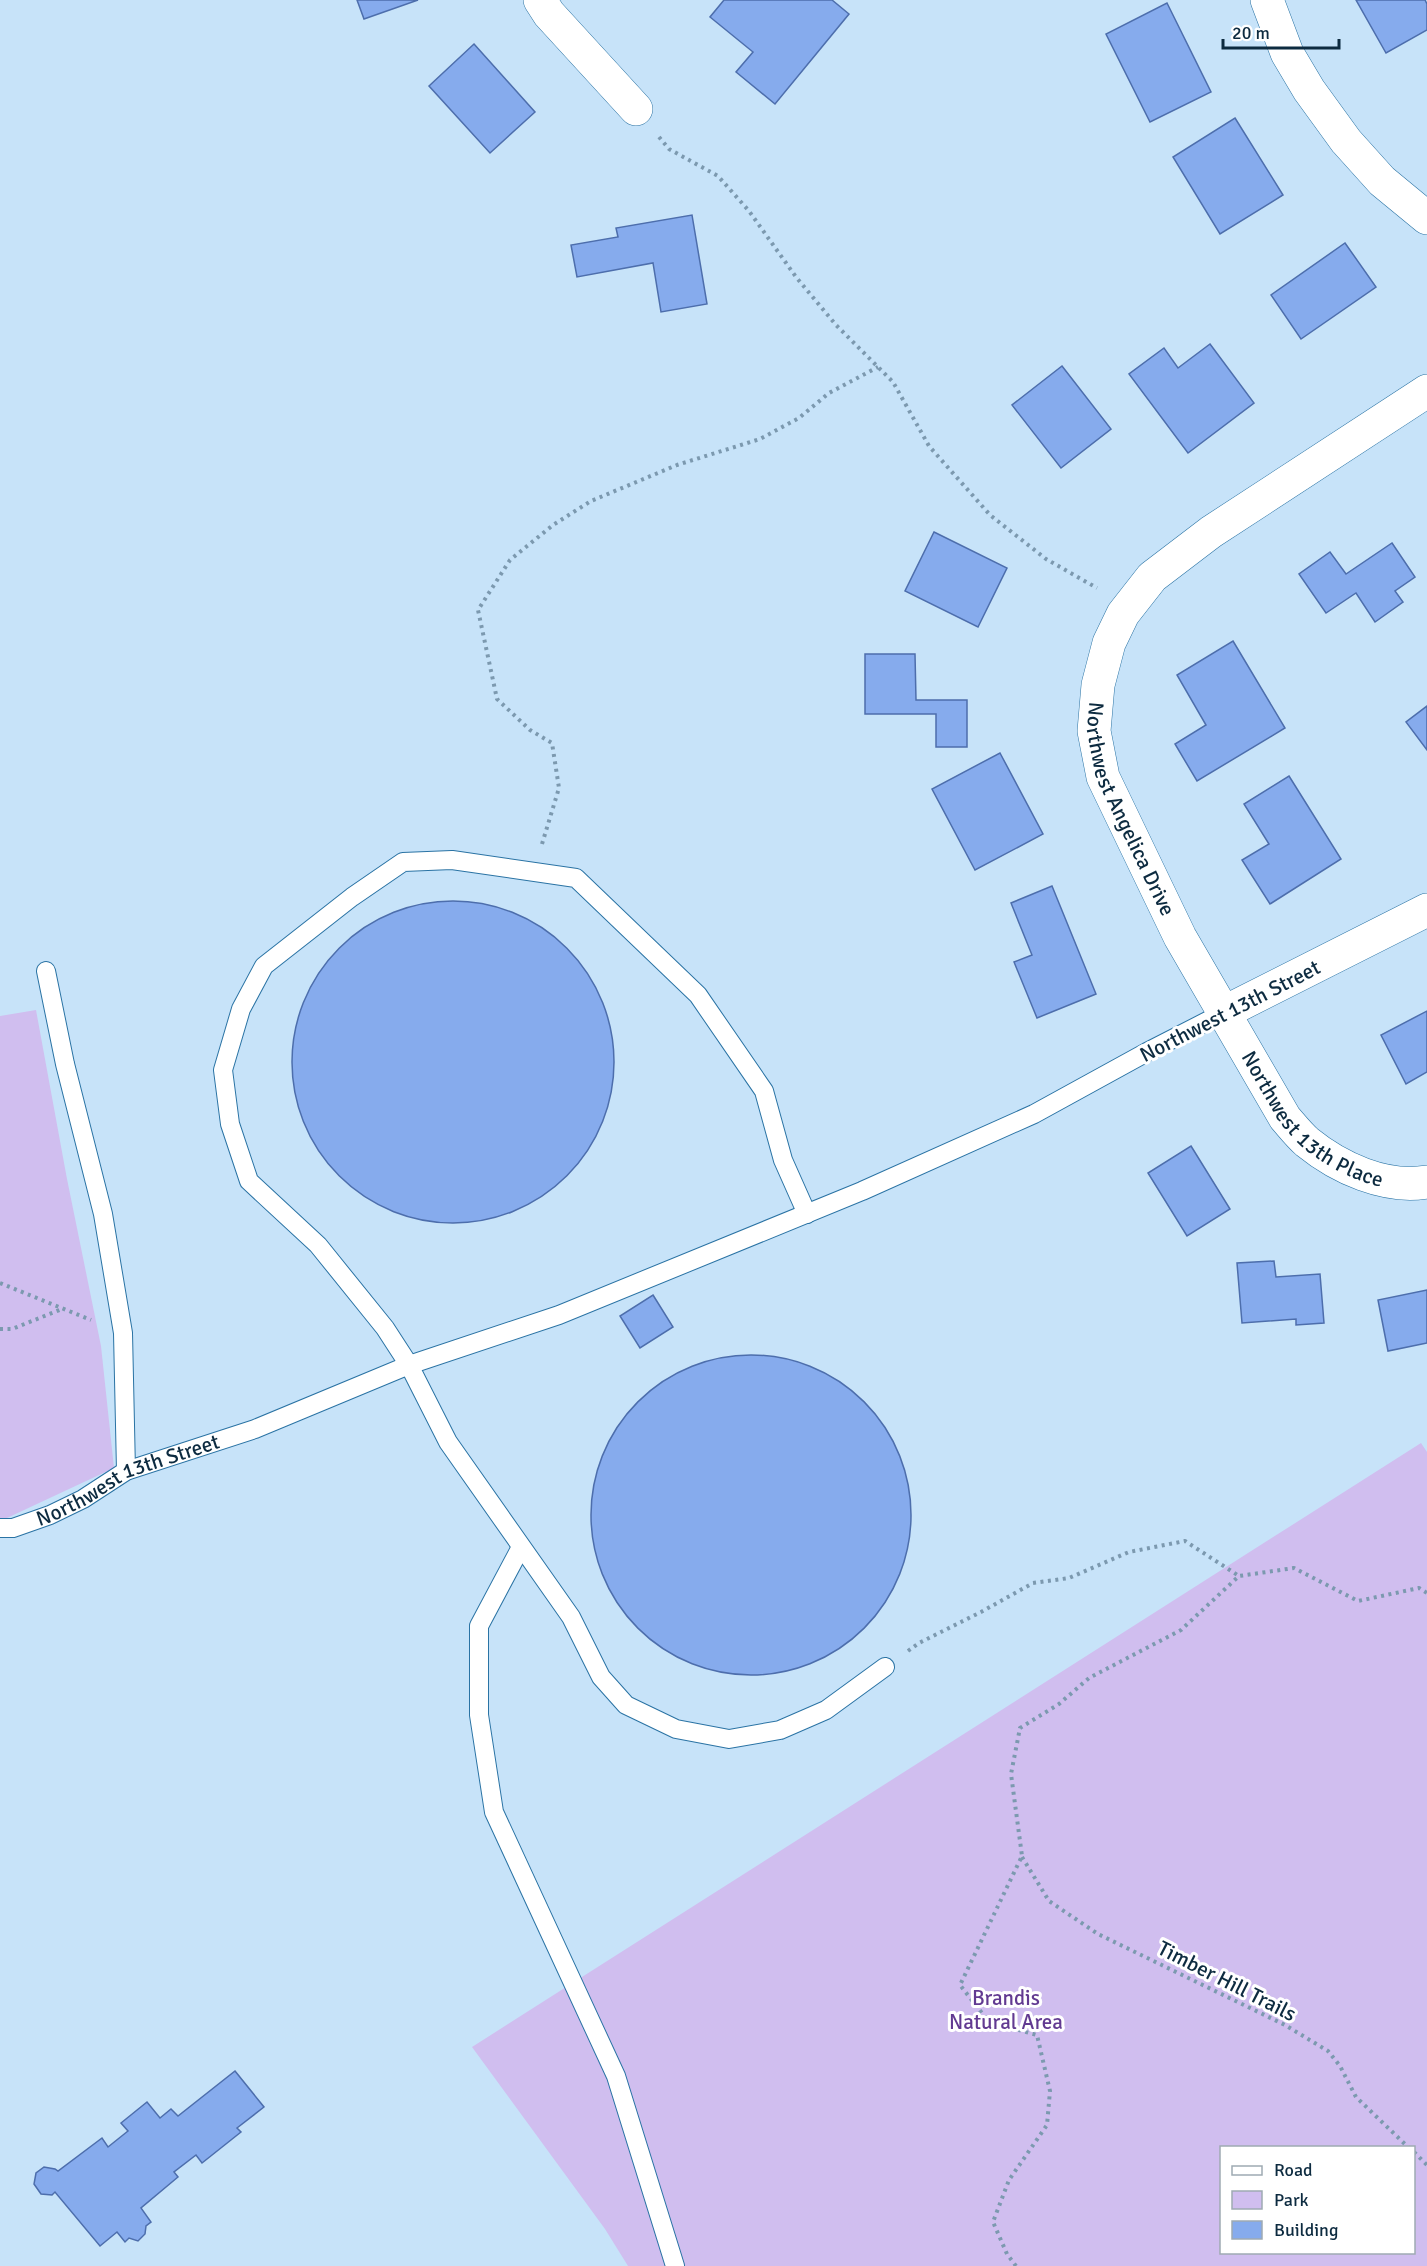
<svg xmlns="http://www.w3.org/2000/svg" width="1427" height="2266" font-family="Signika,sans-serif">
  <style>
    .green { fill: #d0beef; fill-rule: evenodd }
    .building { fill: #86abed; stroke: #4d6eac; stroke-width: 1.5 }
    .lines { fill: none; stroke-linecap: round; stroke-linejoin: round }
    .lane-casing { stroke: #2a73a4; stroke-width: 20 }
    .street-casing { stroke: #2a73a4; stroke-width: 34 }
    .path { stroke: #7c99af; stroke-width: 4; stroke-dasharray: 3 4.5; stroke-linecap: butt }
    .lane { stroke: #fff; stroke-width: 18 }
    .street { stroke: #fff; stroke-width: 33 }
    .labels { text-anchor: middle; stroke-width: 6; stroke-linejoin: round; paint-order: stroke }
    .street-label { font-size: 21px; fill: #0d2b40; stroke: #fff }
    .park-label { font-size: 21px; fill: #623a91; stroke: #fff }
  </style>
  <rect width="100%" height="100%" fill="#c7e3f9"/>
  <g class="green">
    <polygon points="36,1010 67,1179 101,1346 114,1468 7,1518 0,1518 0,1016"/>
    <path d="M1421,1443l6,9v814h-799l-23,-37 -133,-182zM1222,2148h192v104h-192z"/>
  </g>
  <g class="building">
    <polygon points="357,0 418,0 364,19"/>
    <polygon points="724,0 832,0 849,14 775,104 736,72 753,52 710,17"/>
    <polygon points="1356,0 1425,0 1427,4 1427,30 1386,53"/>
    <polygon points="1167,3 1211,92 1150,122 1106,34"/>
    <polygon points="474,44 535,112 490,153 429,86"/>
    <polygon points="1235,118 1283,195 1220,234 1173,157"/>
    <polygon points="692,215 707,304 661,312 653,263 577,277 571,245 618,237 616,228"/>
    <polygon points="1345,243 1376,287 1301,339 1271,295"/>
    <polygon points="1210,344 1254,403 1188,453 1129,374 1164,348 1178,368"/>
    <polygon points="1062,366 1111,429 1061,468 1012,405"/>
    <polygon points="934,532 1007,568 978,627 905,591"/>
    <polygon points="1392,543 1415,577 1395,591 1403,602 1375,622 1356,593 1326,613 1299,574 1330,552 1346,574"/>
    <polygon points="1233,641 1285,728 1197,781 1175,744 1206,725 1177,675"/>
    <polygon points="865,654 915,654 916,700 967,700 967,747 936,747 936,714 865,714"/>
    <polygon points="1427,706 1427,750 1406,722"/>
    <polygon points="1000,753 1043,834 975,870 932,789"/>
    <polygon points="1289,776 1341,859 1270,904 1242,860 1269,844 1244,804"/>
    <polygon points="1052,886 1096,994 1037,1018 1014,962 1032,955 1011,903"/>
    <circle cx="453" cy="1062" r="161"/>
    <polygon points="1427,1011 1427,1072 1406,1084 1381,1035"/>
    <polygon points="1191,1146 1230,1209 1187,1236 1148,1173"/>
    <polygon points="1274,1261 1276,1277 1320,1274 1324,1323 1296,1325 1296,1319 1242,1323 1237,1263"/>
    <polygon points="1427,1290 1427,1343 1388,1351 1378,1300"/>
    <polygon points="653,1295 673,1327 640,1348 620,1316"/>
    <circle cx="751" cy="1515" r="160"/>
    <polygon points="235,2071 264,2107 237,2128 241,2132 202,2163 196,2155 174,2172 178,2177 141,2208 151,2222 146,2226 145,2234 138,2241 129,2238 125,2242 117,2232 100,2246 55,2192 52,2195 41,2194 34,2184 36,2173 44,2167 55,2169 58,2171 102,2138 108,2147 128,2131 121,2123 147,2102 160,2118 171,2109 178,2116"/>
  </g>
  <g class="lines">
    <g class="lane-casing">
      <g id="lane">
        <polyline points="46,971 65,1064 103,1214 123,1333 126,1471"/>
        <polyline points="807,1214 783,1160 764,1091 698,995 576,878 452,860 403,862 352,897 264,966 241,1009 223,1070 230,1124 249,1181 318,1245 385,1328 409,1365 448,1442 571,1617 601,1677 626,1705 676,1729 729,1739 780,1730 826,1710 885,1667"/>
        <path id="s1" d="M0,1528h13l37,-13 33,-16 43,-28 129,-42 154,-64 150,-50 303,-124 172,-77 113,-62 78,-40"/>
        <polyline points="521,1547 479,1626 479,1715 494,1812 616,2076 675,2266"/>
      </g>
    </g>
    <g class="street-casing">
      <g id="street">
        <polyline points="540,0 549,14 636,109"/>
        <polyline points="1267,0 1287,53 1309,90 1346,141 1382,181 1427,218"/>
        <path id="s2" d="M1427,391l-216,141 -59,45 -29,37 -14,29 -11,42 -4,46 9,46 77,160 105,181c7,8 14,17 22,24 32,26 78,47 120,40"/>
        <polyline points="1225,1012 1427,910"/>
      </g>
    </g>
    <g class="path">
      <polyline points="659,137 669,149 718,176 749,211 796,277 836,325 893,382 929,446 990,515 1046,559 1097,588"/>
      <polyline points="542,844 559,788 552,743 530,730 497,699 478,610 510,560 553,525 591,501 677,465 760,439 799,418 829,393 878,367"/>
      <polyline points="0,1283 91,1320"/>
      <polyline points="0,1329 12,1329 62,1309"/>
      <polyline points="908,1651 919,1643 981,1612 1033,1583 1069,1578 1129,1552 1185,1541 1239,1576"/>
      <polyline points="1022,1857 1049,1901 1098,1934 1285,2025 1328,2051 1340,2066 1356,2097 1409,2148"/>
      <polyline points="1414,2152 1427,2165"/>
      <polyline points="1016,2266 1007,2254 993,2222 1009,2180 1047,2125 1050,2091 1037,2035 989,2022 960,1985 1022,1856 1011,1774 1020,1728 1059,1704 1089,1678 1181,1630 1239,1576 1294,1568 1358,1601 1419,1588 1427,1593"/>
    </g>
    <use href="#lane" class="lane"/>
    <use href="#street" class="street"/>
  </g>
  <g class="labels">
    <g class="street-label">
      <text dy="7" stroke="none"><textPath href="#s2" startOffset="586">Northwest Angelica Drive</textPath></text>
      <text transform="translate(1230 1011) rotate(-27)" y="7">Northwest 13th Street</text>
      <text dy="7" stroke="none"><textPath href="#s2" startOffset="956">Northwest 13th Place</textPath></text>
      <text dy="7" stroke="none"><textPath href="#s1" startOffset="138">Northwest 13th Street</textPath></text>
      <text transform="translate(1227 1981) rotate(27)" y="7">Timber Hill Trails</text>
    </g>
    <g class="park-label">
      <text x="1006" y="2005">Brandis<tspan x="1006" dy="24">Natural Area</tspan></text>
    </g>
  </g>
  <rect x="1220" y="2146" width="195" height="108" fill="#ffffff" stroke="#9eaab3" stroke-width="1.5"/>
  <rect x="1232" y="2166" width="30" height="9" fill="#ffffff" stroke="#9eaab3" stroke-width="1.5"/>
  <text x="1274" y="2176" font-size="18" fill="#0d2b40">Road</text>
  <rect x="1232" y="2191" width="30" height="18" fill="#d0beef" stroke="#9eaab3" stroke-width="1.5"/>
  <text x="1274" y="2206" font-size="18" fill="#0d2b40">Park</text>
  <rect x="1232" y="2221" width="30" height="18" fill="#86abed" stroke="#9eaab3" stroke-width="1.5"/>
  <text x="1274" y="2236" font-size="18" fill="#0d2b40">Building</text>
  <path d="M1223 39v9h116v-9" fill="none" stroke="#0d2b40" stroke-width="3"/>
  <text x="1232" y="39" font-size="18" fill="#0d2b40" stroke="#ffffff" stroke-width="4.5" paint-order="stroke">20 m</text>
</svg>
